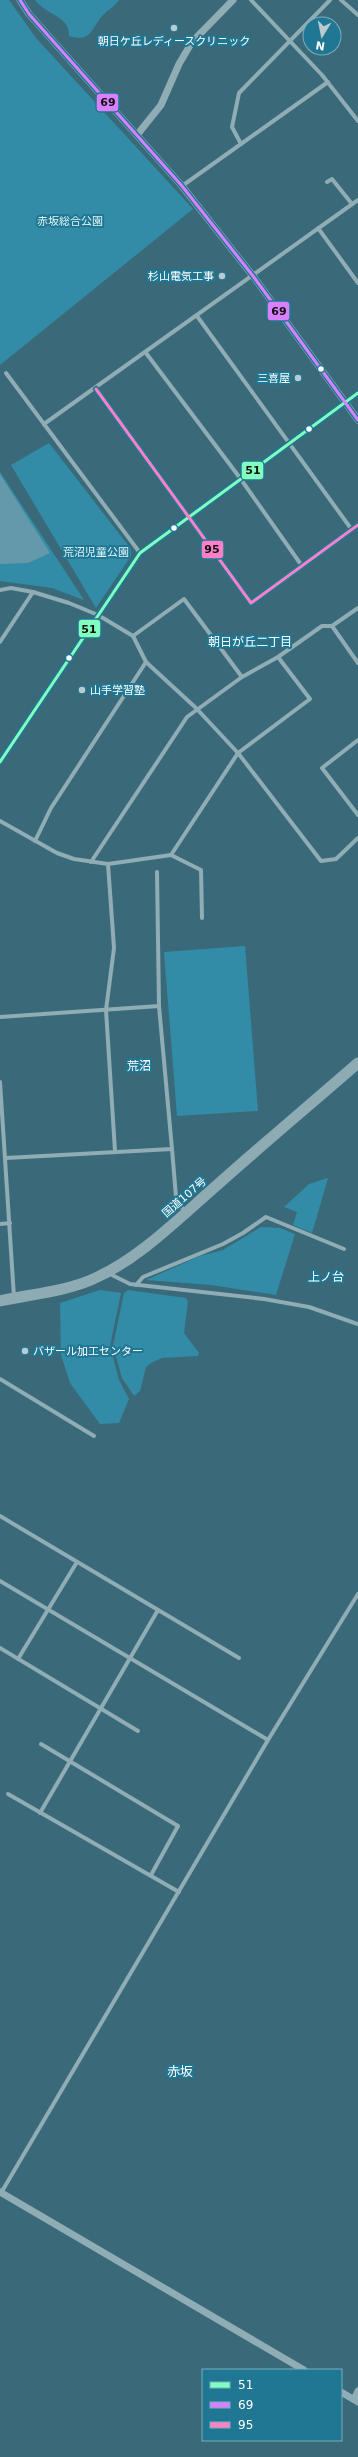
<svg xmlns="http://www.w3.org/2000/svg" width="358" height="2457" font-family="'DejaVu Sans','Noto Sans JP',sans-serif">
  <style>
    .green { fill: #328ca7 }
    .water { fill: #6399ab }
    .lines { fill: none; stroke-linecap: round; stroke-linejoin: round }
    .minor { stroke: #90acb4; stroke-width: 4 }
    .tertiary { stroke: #90acb4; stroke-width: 7 }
    .trunk { stroke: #8eabb4; stroke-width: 11 }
    .bus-1-casing { stroke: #207793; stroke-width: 6 }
    .bus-2-casing { stroke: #207793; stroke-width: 6 }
    .bus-3-casing { stroke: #207793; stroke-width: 6 }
    .bus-1 { stroke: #80ffbe; stroke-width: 3 }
    .bus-2 { stroke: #d880ff; stroke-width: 3 }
    .bus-3 { stroke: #ff80c5; stroke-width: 3 }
    .poi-dot { fill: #bacbd0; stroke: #207793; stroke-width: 1.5 }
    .bus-dot { fill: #fff; stroke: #207793; stroke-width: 1.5 }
    .labels { text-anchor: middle; stroke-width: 4; stroke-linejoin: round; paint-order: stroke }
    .poi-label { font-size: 11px; fill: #fff; stroke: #207793; text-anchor: end }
    .park-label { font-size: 11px; fill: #e0f5fb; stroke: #207793 }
    .street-label { font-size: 11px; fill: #fff; stroke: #207793 }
    .neighbourhood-label { font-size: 12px; fill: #fff; stroke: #207793 }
    .quarter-label { font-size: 13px; fill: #fff; stroke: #207793 }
    .line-badge { stroke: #207793; stroke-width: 1.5 }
    .pale-badge-label { font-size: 11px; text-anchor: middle; font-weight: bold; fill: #111 }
  </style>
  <rect width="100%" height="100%" fill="#3a6a79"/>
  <g class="green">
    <polygon points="0,0 9,0 36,38 193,209 0,365"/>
    <path d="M35,0h84c-5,7 -10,9 -16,15 -12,13 -11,28 -34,21 1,-20 -23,-21 -34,-36z"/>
    <polygon points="49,443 131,549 131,556 96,608 11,465"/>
    <polygon points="0,472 84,600 52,588 0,581"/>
    <polygon points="245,946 258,1111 177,1116 164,952"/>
    <polygon points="328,1178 312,1233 293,1225 297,1212 284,1207 309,1184"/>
    <polygon points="261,1227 280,1228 295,1234 276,1295 212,1285 146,1280 200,1256 223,1250"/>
    <polygon points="100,1290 121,1293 110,1346 119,1380 129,1399 119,1423 100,1424 70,1383 61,1355 60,1303"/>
    <polygon points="128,1290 186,1298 188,1302 184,1333 199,1353 198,1356 162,1358 151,1363 146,1367 140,1391 134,1396 122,1378 113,1346 124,1293"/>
  </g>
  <polygon class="water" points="0,474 50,553 28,563 0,564"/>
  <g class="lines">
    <g class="minor">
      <polyline points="251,0 322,75 358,121"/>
      <polyline points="341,0 358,15"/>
      <polyline points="241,144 232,127 239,93 330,0"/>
      <polyline points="327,182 332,179 352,204"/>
      <polyline points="182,186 328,82"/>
      <polyline points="318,228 358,283"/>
      <polyline points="197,316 352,530"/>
      <polyline points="146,353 240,478 302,566"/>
      <polyline points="6,373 140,553"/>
      <polyline points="96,389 251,603 358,525"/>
      <polyline points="44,424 358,200"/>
      <polyline points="0,590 11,588 33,592 69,603 98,615 133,636 146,662 196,708 238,753 321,861 336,859 358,838"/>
      <polyline points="332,626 358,663"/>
      <polyline points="133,636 184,599 242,677"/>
      <polyline points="0,642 33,592"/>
      <polyline points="358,740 322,768 358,815"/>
      <polyline points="0,762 140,553 358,393"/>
      <polyline points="0,821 57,853 74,859 108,864 171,855 201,870 202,918"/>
      <polyline points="35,841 51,808 146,662"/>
      <polyline points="171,855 238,753 310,699 278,657"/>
      <polyline points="91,862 187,717 242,677 278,657 322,626 332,626 358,608"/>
      <polyline points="108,864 114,948 106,1010 115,1151"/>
      <polyline points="0,1017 159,1006"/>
      <polyline points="0,1082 14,1297"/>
      <polyline points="172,1149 176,1197 185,1213"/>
      <polyline points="6,1158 172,1149 159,1006 157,872"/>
      <polyline points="0,1224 10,1223"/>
      <polyline points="108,1273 130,1284 264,1299 309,1307 358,1324"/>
      <polyline points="136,1285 143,1277 223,1244 243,1233 266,1217 344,1249"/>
      <polyline points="0,1379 94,1436"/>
      <polyline points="0,1516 239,1658"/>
      <polyline points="0,1581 268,1740"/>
      <polyline points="0,1648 138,1731"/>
      <polyline points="18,1659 77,1562"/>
      <polyline points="41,1744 178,1826 151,1875"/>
      <polyline points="8,1794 179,1892"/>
      <polyline points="40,1813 158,1610"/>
      <polyline points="1,2193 268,1740 358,1594"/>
    </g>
    <g class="tertiary">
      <polyline points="20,0 29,14 182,186 253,276 358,420"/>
      <polyline points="137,135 161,105 179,64 192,42 233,0"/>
      <polyline points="0,2192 304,2370"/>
      <polyline points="341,2392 358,2402"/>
      <polyline points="354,2399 358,2391"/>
    </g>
    <path class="trunk" d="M0,1301c31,-7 62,-9 91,-21 47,-20 87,-61 125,-94 47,-42 95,-82 142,-123"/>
    <g class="bus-1-casing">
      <polyline id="bus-1" points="0,762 140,553 358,393"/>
    </g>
    <g class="bus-2-casing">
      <polyline id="bus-2" points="20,0 29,14 182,186 253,276 358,420"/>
    </g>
    <g class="bus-3-casing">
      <polyline id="bus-3" points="96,389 251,603 358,525"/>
    </g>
    <use href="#bus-1" class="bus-1"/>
    <use href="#bus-2" class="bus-2"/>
    <use href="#bus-3" class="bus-3"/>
  </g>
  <g class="poi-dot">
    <circle cx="174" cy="28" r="4"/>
    <circle cx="222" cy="276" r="4"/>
    <circle cx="298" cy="378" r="4"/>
    <circle cx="82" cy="690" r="4"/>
    <circle cx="25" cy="1351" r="4"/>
  </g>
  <g class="bus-dot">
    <circle cx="321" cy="369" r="3.5"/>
    <circle cx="309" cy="429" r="3.5"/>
    <circle cx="174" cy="528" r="3.5"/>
    <circle cx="69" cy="658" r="3.5"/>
  </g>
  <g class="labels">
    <g class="poi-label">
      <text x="174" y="45" text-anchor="middle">朝日ケ丘レディースクリニック</text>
      <text x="214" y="280">杉山電気工事</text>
      <text x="290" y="382">三喜屋</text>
      <text x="90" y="694" text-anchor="start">山手学習塾</text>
      <text x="33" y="1355" text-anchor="start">バザール加工センター</text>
    </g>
    <g class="park-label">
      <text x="70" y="225">赤坂総合公園</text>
      <text x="96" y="556">荒沼児童公園</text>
    </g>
    <g class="street-label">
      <text transform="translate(184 1197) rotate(-41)" y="4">国道107号</text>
    </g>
    <g class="neighbourhood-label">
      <text x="250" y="646">朝日が丘二丁目</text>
      <text x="139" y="1070">荒沼</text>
      <text x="326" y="1281">上ノ台</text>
    </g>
    <g class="quarter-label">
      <text x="180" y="2076">赤坂</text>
    </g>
  </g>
  <g class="line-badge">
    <rect x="96" y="93" width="23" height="19" rx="4" fill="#d880ff"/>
    <rect x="267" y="301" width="23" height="20" rx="4" fill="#d880ff"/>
    <rect x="241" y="461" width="23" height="19" rx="4" fill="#80ffbe"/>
    <rect x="201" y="540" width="23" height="19" rx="4" fill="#ff80c5"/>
    <rect x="78" y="619" width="23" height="19" rx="4" fill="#80ffbe"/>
  </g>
  <g class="pale-badge-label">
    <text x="108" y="106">69</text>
    <text x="279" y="315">69</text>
    <text x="253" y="474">51</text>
    <text x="212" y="553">95</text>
    <text x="89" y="633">51</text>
  </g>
  <rect x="202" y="2369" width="140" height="72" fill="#207793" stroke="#79adbe"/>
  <rect x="210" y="2382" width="20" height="6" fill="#80ffbe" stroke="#79adbe"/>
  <text x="238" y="2389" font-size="12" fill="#ffffff">51</text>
  <rect x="210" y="2402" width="20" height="6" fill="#d880ff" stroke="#79adbe"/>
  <text x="238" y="2409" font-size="12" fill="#ffffff">69</text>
  <rect x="210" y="2422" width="20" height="6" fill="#ff80c5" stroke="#79adbe"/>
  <text x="238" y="2429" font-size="12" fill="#ffffff">95</text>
  <g transform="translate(322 36) rotate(190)"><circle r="19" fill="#207793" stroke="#79adbe"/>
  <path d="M0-3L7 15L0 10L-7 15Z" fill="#bacbd0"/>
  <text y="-6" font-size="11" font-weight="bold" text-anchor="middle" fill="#ffffff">N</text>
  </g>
</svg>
